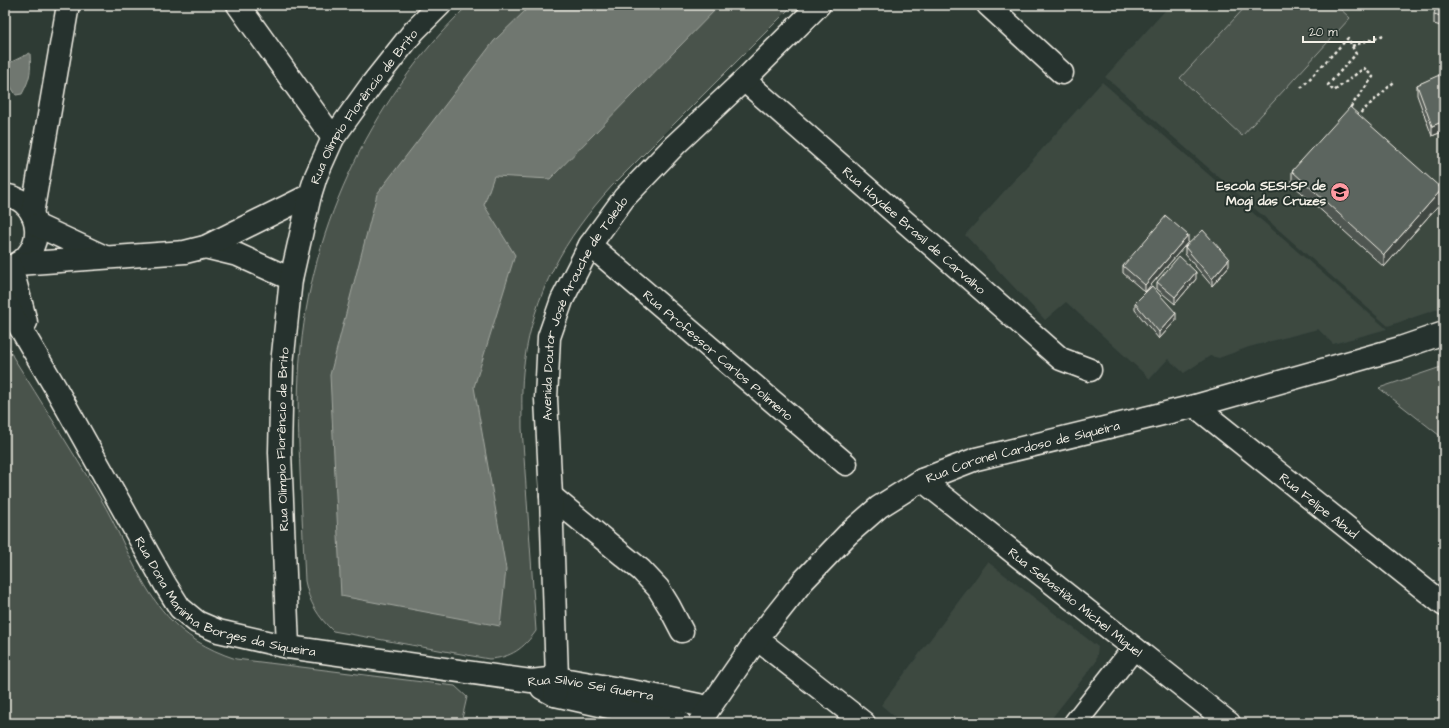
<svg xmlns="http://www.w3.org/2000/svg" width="1449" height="728" font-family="'Architects Daughter',sans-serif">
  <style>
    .built { fill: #3c4841 }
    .green { fill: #48524c; stroke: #9ea29a }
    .water { fill: #6f7770; stroke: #a4a8a0 }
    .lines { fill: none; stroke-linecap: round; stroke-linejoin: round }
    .minor-casing { stroke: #f4f1e8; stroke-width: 25 }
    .secondary-casing { stroke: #f4f1e8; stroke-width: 25 }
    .path { stroke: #f4f1e8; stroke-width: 2.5; stroke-dasharray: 3 3; stroke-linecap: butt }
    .minor { stroke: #26332d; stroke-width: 22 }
    .secondary { stroke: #26332d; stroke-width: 22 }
    .wall { fill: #4f5751; stroke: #f4f1e8 }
    .shaded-wall { fill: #404742; stroke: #f4f1e8 }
    .building { fill: #5c655e; stroke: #f4f1e8 }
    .labels { text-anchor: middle; stroke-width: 4; stroke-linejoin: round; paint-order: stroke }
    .street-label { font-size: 13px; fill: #f4f1e8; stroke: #26332d }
    .poi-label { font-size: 13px; font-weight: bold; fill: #f4f1e8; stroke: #26332d; text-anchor: end }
  </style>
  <rect width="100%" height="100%" fill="#2e3b34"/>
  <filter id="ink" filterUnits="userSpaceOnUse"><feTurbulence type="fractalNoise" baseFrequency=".025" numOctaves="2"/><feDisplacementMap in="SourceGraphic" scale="8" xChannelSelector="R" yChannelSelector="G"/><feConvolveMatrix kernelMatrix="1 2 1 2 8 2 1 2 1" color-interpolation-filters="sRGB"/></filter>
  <g filter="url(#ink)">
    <g class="built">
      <polygon points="1170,5 1444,5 1444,307 1388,326 1105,77"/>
      <polygon points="1102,82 1387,329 1333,344 1318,329 1249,347 1219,358 1210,356 1184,373 1168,359 1150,379 1066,302 1045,320 965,235"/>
      <polygon points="988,562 1098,647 1096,662 1048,723 902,723 881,705"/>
    </g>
    <g class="green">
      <path d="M468,5h325l-181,181c-48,53 -78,106 -88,178 -3,21 -2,42 -2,64l14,203c-12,17 -25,27 -47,28l-156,-28c-15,-14 -24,-29 -28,-50 -2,-36 -3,-73 -5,-109 -1,-33 -3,-65 -1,-97 6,-138 70,-274 169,-370z"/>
      <polygon points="1247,5 1336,5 1350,18 1242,136 1180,78"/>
      <path d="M5,339l8,18c29,46 58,92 86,139 10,16 18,34 26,51 27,56 50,92 111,112l219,27 12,11 -6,26h-456z"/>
      <polygon points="1444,366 1444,439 1379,388"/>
    </g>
    <g class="water">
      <polygon points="531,5 720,5 550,179 494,176 484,205 515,255 474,387 506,569 500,626 341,596 330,375 377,194 494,41"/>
      <path d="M30,53c1,18 1,24 -8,41l-6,1 -11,-18v-12z"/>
    </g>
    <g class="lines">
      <g class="minor-casing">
        <g id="minor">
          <polyline points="238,5 333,138"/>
          <polyline points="988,5 1062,73"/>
          <path id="s1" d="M744,80l317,279 29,11"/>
          <path d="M5,195c39,6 42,59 5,72"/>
          <polyline points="32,214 68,5"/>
          <polyline points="36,225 105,257"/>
          <path id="s2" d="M590,245l256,219"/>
          <polyline points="205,247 238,255 291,279"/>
          <polyline points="17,264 185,252 205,247 310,195"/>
          <polyline points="11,266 26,322"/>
          <path id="s3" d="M5,302l50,85 110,197 15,24 17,14 21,9 70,16 243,34 26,-3 85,15 66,14"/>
          <path id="s4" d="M1195,406l249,199"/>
          <path id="s5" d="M922,480l307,243"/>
          <polyline points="551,496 641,570 658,588 669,606 682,631"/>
          <polyline points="757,639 864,723"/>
          <path id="s6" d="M288,647l-8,-195 2,-88 9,-85 19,-84 6,-19 17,-38 39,-54 42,-53 26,-26"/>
          <polyline points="542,688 555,695 680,723"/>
          <path id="s7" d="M555,695l2,-17 -6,-182 -5,-97 3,-62 13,-37 28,-55 34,-47 51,-53 69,-65 75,-75"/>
          <polyline points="1075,723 1134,648"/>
        </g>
      </g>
      <g class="secondary-casing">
        <g id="secondary">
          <path id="s8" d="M699,723l58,-84 46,-58 45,-47 31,-27 43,-27 54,-21 219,-53 205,-58 44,-15"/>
        </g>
      </g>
      <g class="path">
        <polyline points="1352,46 1384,35"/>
        <polyline points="1301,88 1348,38 1356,54 1328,85 1334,91 1364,68 1373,77 1349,109"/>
        <polyline points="1356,117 1394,82"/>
      </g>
      <use href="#minor" class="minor"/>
      <use href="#secondary" class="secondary"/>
    </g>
    <g class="wall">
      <polygon points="1444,5 1444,27 1434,24 1434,14"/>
      <polygon points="1444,74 1444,131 1432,136 1417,95 1417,85"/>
      <polygon points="1292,171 1442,201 1384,267 1292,184"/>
      <polygon points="1188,242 1145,292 1123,273 1123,266"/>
      <polygon points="1185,247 1229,266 1212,286 1185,254"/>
      <polygon points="1196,279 1175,304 1157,289 1157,282"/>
      <polygon points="1135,303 1176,320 1159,339 1135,310"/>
    </g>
    <g class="shaded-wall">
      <polygon points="1444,121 1444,131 1432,136 1432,126"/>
      <polygon points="1442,189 1442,201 1384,267 1384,255"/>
      <polygon points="1188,235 1188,242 1145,292 1145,285"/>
      <polygon points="1229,259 1229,266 1212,286 1212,279"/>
      <polygon points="1196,272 1196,279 1175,304 1175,297"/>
      <polygon points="1176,313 1176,320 1159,339 1159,332"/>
    </g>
    <g class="building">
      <polygon points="1436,5 1444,5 1444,17 1434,14"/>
      <polygon points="1444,74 1444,121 1432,126 1417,85 1437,76"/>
      <polygon points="1350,107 1442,189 1384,255 1292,171"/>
      <polygon points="1166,216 1188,235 1145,285 1123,266"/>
      <polygon points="1203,230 1229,259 1212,279 1185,247"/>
      <polygon points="1179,256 1196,272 1175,297 1157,282"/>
      <polygon points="1152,286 1176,313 1159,332 1135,303"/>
    </g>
  </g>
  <defs>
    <g id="school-disc" transform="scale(1)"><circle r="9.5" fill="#ff9aa2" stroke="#26332d"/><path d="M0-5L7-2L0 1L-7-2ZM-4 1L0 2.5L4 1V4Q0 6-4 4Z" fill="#111"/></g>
  </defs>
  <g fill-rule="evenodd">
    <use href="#school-disc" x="1340" y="192"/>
  </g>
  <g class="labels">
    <g class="street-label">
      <text dy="5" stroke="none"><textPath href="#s6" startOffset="559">Rua Olímpio Florêncio de Brito</textPath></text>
      <text dy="5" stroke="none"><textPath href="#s1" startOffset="227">Rua Haydee Brasil de Carvalho</textPath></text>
      <text dy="5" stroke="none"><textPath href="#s7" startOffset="396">Avenida Doutor José Arouche de Toledo</textPath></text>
      <text dy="5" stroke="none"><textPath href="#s2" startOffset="169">Rua Professor Carlos Polimeno</textPath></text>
      <text dy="5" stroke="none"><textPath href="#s6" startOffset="208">Rua Olímpio Florêncio de Brito</textPath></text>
      <text dy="5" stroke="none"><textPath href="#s8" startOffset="438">Rua Coronel Cardoso de Siqueira</textPath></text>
      <text dy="5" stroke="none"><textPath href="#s4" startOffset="159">Rua Felipe Abud</textPath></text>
      <text dy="5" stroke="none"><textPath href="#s3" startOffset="384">Rua Dona Maninha Borges da Siqueira</textPath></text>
      <text dy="5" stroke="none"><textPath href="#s5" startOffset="196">Rua Sebastião Michel Miguel</textPath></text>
      <text dy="5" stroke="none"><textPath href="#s3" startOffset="775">Rua Sílvio Sei Guerra</textPath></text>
    </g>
    <g class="poi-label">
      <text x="1326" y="190">Escola SESI-SP de<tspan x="1326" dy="15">Mogi das Cruzes</tspan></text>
    </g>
  </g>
  <rect width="1449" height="728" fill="none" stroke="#26332d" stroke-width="20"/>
  <rect x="10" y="10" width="1429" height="708" fill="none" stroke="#f4f1e8" stroke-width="1.5" filter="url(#ink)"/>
  <path d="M1303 36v6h71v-6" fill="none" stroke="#f4f1e8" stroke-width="2"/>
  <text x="1309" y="36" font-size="12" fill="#f4f1e8" stroke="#26332d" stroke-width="3" paint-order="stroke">20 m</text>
</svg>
